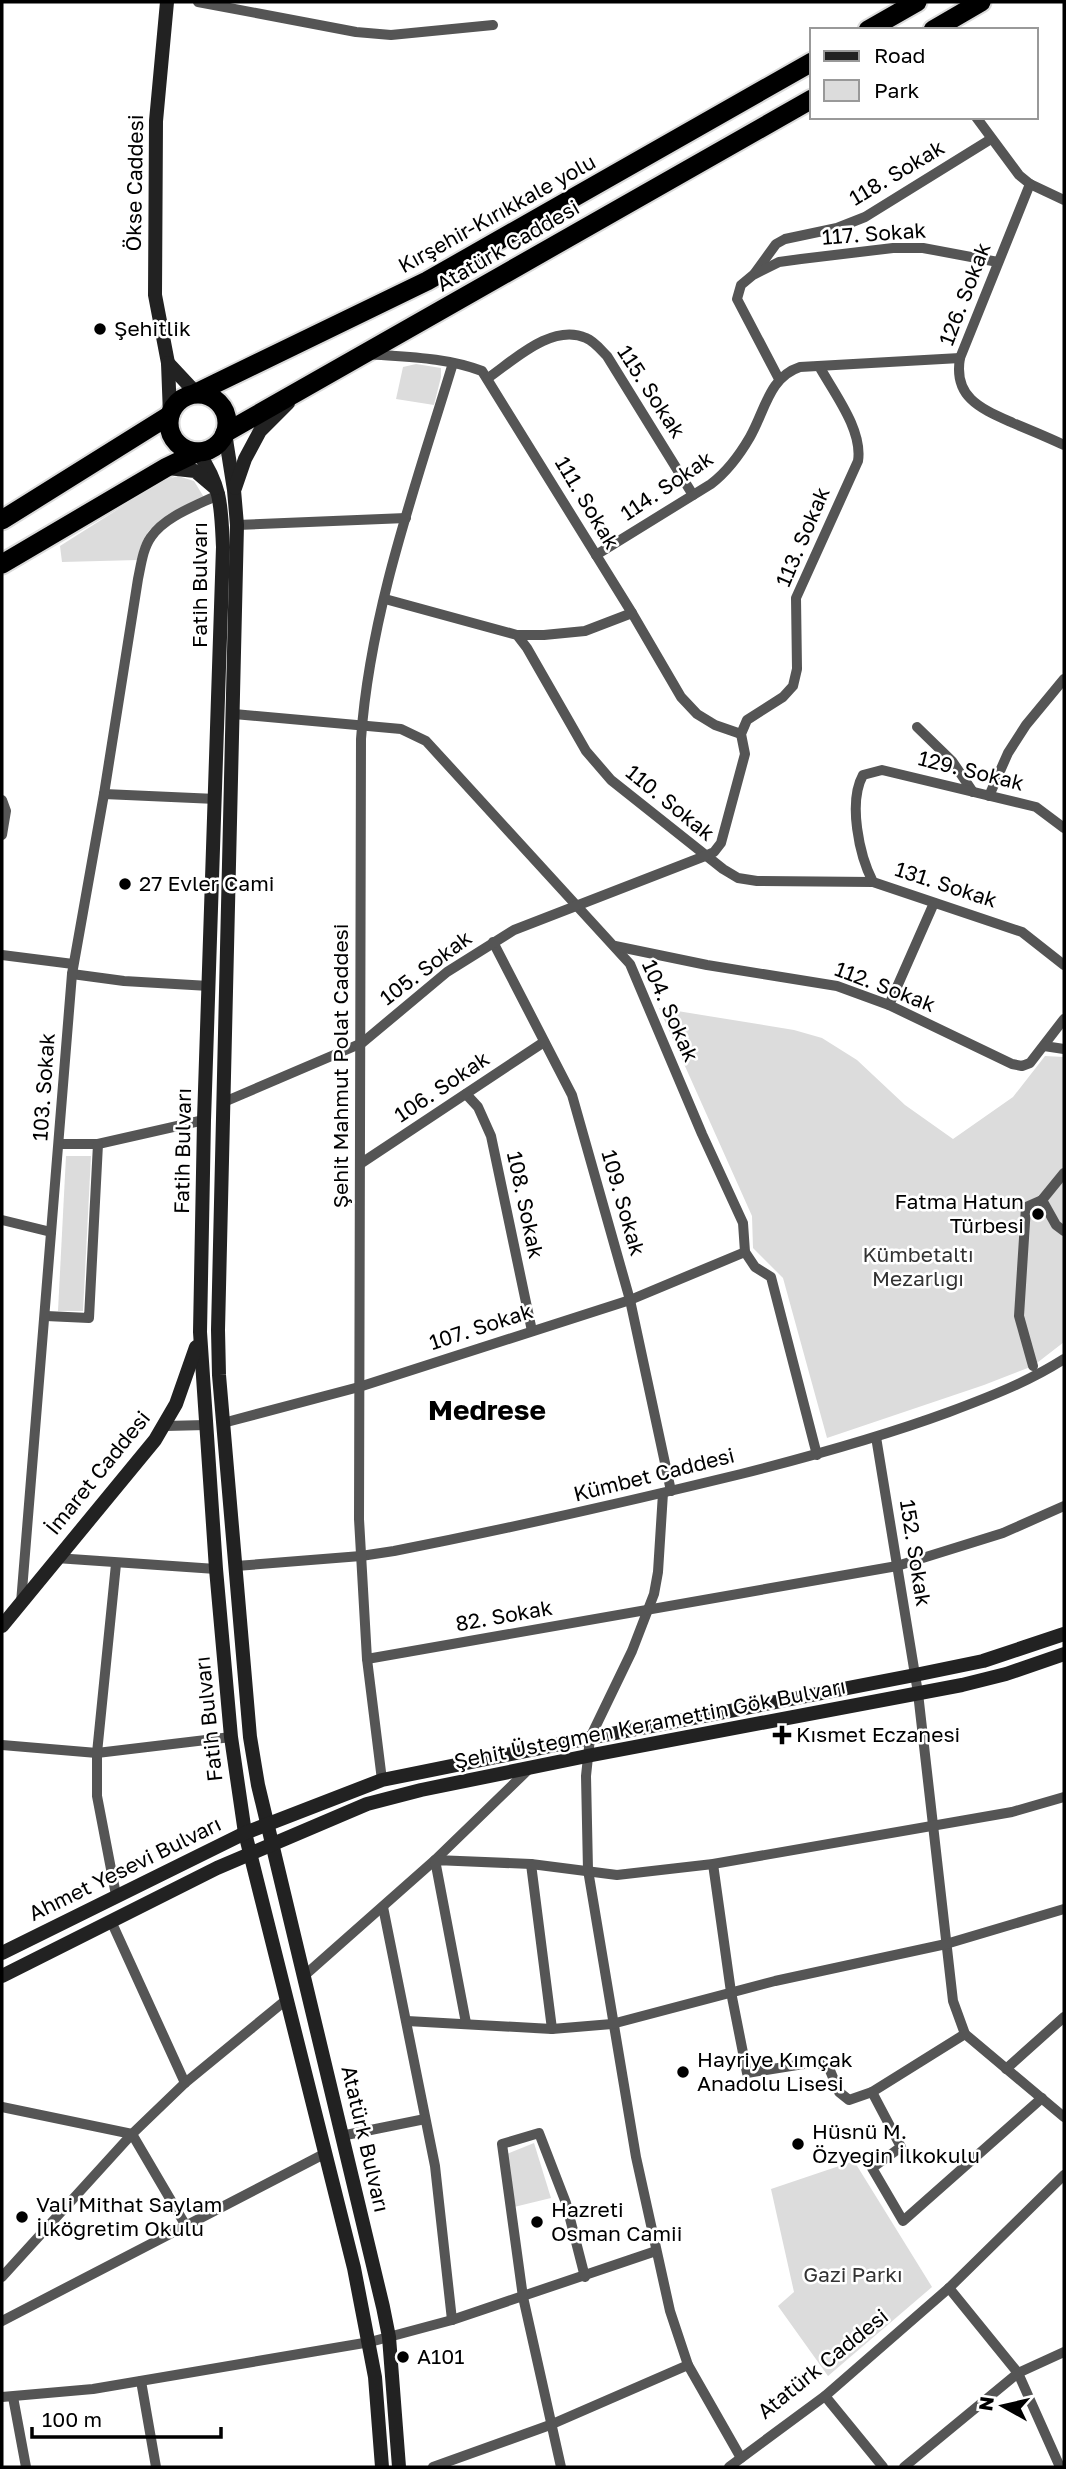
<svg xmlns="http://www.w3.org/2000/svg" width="1066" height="2469" font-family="'Golos Text',sans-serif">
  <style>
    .green { fill: #dcdcdc }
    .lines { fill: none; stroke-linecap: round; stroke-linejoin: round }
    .highway-casing { stroke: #dbdbdb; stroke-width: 23 }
    .street { stroke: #555; stroke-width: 10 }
    .secondary { stroke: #222; stroke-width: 14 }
    .highway { stroke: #000; stroke-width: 19 }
    .poi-dot { fill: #000; stroke: #fff; stroke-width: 2.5 }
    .labels { text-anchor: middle; stroke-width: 5; stroke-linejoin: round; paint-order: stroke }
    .street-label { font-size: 21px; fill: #000; stroke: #fff }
    .poi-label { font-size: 21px; fill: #000; stroke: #fff; text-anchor: start }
    .park-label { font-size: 21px; fill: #333; stroke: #fff }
    .district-label { font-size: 28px; font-weight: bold; fill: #000; stroke: #fff }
  </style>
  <rect width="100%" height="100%" fill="#fff"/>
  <g class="green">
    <polygon points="416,364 441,368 441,377 434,405 396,399 403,367"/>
    <path d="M178,476l16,5 11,18c-32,15 -63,21 -67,61l-76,2 -2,-16 104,-66z"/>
    <polygon points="659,1008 794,1030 822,1038 857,1060 905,1105 953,1139 1013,1097 1045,1056 1064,1057 1064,1342 1033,1366 984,1385 827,1438 783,1278 753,1248 752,1216"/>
    <polygon points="66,1156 91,1156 83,1311 58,1311"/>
    <polygon points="534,2143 551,2198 514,2207 507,2154"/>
    <polygon points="854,2161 932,2287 828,2376 778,2306 794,2292 771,2189"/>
  </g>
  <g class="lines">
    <g class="highway-casing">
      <g id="highway">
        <polyline points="868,30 917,2"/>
        <polyline points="933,30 981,2"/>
        <polyline points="196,393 427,281 812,62"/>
        <circle cx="198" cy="423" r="29"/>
        <polyline points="225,433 812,99"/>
        <polyline points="2,520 170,415"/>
        <polyline points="2,564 167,467 198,452"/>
      </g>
    </g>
    <g class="street">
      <polyline points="198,2 356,32 391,35 493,25"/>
      <polyline points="976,117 1019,175 1030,184 1064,200"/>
      <path d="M1030,184l-70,174c-7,40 22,51 53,65 17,7 34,14 51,22"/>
      <polyline points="755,273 776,244 785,239 837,228 865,217 991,139"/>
      <path d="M367,354c38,3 79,3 115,17l150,242 49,84 16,17 18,11 26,9"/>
      <path d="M488,378c26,-18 64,-55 98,-40 8,3 15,12 21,18l86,139"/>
      <polyline points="779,379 737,299 741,285 753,275 779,262 801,259 893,248 923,248 998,262"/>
      <polyline points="237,525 406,518"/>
      <path d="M596,555l115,-71c17,-13 28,-28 39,-47 15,-26 19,-60 50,-70l160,-9"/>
      <polyline points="385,599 517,635 527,648 586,751 611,780 723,869 738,878 757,881 873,882"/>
      <polyline points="517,635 544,635 585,631 632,613"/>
      <polyline points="234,714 401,729 426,741 630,964 702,1134 743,1223 745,1252 755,1267 771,1277 817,1455"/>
      <polyline points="917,727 952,761 973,792"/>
      <polyline points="104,794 216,799"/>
      <polyline points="989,796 1008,753 1026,725 1064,679"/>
      <polyline points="2,800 6,811 2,835"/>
      <path d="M1064,828l-28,-21 -154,-37 -19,5c-15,27 -4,80 10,107l149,50 42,33"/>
      <polyline points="493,942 572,1095 630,1300 671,1491"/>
      <polyline points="615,946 707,965 837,986 889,1005 1012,1064 1022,1066 1030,1063 1064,1019"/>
      <polyline points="2,955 73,964"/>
      <polyline points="72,974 124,981 209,986"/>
      <polyline points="889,1005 934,903"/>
      <polyline points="1044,1046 1064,1049"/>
      <polyline points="466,1094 478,1107 491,1136 532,1331"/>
      <path d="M224,1102l138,-59 85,-71 67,-42 191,-74 9,-4 7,-9 24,-89 -4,-20 6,-14 36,-23 10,-11 4,-17 -1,-71 62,-137c5,-31 -24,-68 -39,-95"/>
      <polyline points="59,1144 98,1144 204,1120"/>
      <polyline points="360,1164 544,1042"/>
      <polyline points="1042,1200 1064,1173"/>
      <polyline points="2,1220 51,1232"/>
      <polyline points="46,1316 89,1318 98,1144"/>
      <polyline points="1033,1366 1019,1316 1026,1207 1042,1200 1056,1225 1064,1231"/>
      <polyline points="223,1423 359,1387 630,1300 745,1252"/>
      <polyline points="165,1426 206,1425"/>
      <polyline points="876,1437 918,1693 953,2001 965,2034 1064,2117"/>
      <polyline points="663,1493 658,1572 654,1594 632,1651 590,1738 586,1776 588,1870 636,2157 670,2311 688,2365 741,2458"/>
      <polyline points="56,1558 216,1569"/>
      <path d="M236,1566l125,-10 33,-5c117,-23 232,-49 347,-77 71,-18 140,-37 208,-62 40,-15 79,-30 115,-53"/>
      <path d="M21,1603l51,-629 32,-180 34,-215c3,-14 5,-31 13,-42 14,-21 47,-32 69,-43"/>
      <polyline points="367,1659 897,1566 1003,1533 1064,1506"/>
      <polyline points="2,1745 97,1753 231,1737"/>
      <path d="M382,1780l-15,-121 -8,-140 2,-780c9,-128 55,-254 92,-376"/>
      <polyline points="531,1864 552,2029"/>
      <polyline points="713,1864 731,1992 747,2073 816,2062 829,2068 839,2092 849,2100 872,2092 965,2034"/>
      <polyline points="116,1895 97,1796 97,1753 116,1564"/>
      <polyline points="383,1907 435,2166 452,2320"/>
      <polyline points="111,1921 185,2083"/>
      <polyline points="305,1975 435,1860 529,1769"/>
      <polyline points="407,2021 552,2029 612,2024 775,1981 946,1944 1064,1909"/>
      <polyline points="466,2023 435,1860 531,1864 617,1875 713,1864 1012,1812 1064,1797"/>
      <polyline points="1006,2069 1064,2017"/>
      <polyline points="872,2092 901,2147 872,2168 903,2221 1042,2098"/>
      <polyline points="2,2107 132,2134 186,2226"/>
      <polyline points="341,2136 425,2119"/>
      <polyline points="2,2277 132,2134 185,2083 286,2000"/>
      <polyline points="949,2288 1018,2373 1060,2467"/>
      <polyline points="2,2321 324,2154"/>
      <polyline points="141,2381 156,2467"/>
      <polyline points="825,2396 883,2467"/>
      <polyline points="2,2397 93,2389 370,2342 452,2320 656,2251"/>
      <polyline points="13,2397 26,2467"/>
      <polyline points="433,2467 550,2425 688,2365"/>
      <polyline points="561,2467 523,2297 502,2144 539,2133 566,2203 585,2277"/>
      <polyline points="729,2467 825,2396 949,2288 1064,2175"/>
      <polyline points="904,2467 1018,2373 1064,2352"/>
    </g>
    <g class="secondary">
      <polyline points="167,2 156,121 155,295 168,363 170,415"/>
      <polyline points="168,363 196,393"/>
      <polyline points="225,433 234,490 237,525 218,1330 219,1375 250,1737 258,1785 383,2307 389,2337 399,2467"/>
      <path d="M198,452c24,35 23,55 25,95l-19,573 -4,212 16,237 15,168 14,96 109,435 21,109 7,90"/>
      <polyline points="168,468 195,471 215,488"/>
      <polyline points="235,488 245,459 260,431 288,403"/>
      <polyline points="2,1626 155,1440 176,1404 196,1347"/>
      <polyline points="2,1953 245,1833 382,1780 590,1738 915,1675 983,1661 1064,1634"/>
      <polyline points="2,1976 217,1868 367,1804 421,1790 587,1756 962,1685 1006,1674 1064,1654"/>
    </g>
    <use href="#highway" class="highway"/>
  </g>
  <g class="poi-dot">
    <circle cx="100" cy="329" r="7"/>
    <circle cx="125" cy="884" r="7"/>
    <circle cx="1038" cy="1214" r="7"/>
    <path d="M778.5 1724.5h7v7h7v7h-7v7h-7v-7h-7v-7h7z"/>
    <circle cx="683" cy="2072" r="7"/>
    <circle cx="798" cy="2144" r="7"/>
    <circle cx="22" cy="2217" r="7"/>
    <circle cx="537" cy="2222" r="7"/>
    <circle cx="403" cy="2357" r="7"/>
  </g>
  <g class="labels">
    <g class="street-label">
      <text transform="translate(897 173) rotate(-31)" y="7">118. Sokak</text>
      <text transform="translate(135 183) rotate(-89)" y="7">Ökse Caddesi</text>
      <text transform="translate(497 214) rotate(-29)" y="7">Kırşehir-Kırıkkale yolu</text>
      <text transform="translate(874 234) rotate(-4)" y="7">117. Sokak</text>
      <text transform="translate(508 246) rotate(-30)" y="7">Atatürk Caddesi</text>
      <text transform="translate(965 294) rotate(-69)" y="7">126. Sokak</text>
      <text transform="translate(651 392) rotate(57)" y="7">115. Sokak</text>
      <text transform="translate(667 486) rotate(-34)" y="7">114. Sokak</text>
      <text transform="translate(587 503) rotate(59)" y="7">111. Sokak</text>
      <text transform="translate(803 537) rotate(-67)" y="7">113. Sokak</text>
      <text transform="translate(200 585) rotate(-90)" y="7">Fatih Bulvarı</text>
      <text transform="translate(971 771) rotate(14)" y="7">129. Sokak</text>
      <text transform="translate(670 803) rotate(39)" y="7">110. Sokak</text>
      <text transform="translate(946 885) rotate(18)" y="7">131. Sokak</text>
      <text transform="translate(426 968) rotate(-37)" y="7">105. Sokak</text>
      <text transform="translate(885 987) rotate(21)" y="7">112. Sokak</text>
      <text transform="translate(670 1011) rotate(66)" y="7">104. Sokak</text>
      <text transform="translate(341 1066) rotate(-90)" y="7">Şehit Mahmut Polat Caddesi</text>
      <text transform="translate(44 1087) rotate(-86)" y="7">103. Sokak</text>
      <text transform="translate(442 1087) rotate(-34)" y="7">106. Sokak</text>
      <text transform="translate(183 1151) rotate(-89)" y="7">Fatih Bulvarı</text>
      <text transform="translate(623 1203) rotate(74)" y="7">109. Sokak</text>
      <text transform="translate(525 1205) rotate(78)" y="7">108. Sokak</text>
      <text transform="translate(481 1327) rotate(-18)" y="7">107. Sokak</text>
      <text transform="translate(98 1473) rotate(-51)" y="7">İmaret Caddesi</text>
      <text transform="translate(654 1475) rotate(-14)" y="7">Kümbet Caddesi</text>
      <text transform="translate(915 1553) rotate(81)" y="7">152. Sokak</text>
      <text transform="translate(504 1616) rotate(-10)" y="7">82. Sokak</text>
      <text transform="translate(209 1719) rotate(-96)" y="7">Fatih Bulvarı</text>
      <text transform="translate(650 1724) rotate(-11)" y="7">Şehit Üsteğmen Keramettin Gök Bulvarı</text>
      <text transform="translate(125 1869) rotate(-26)" y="7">Ahmet Yesevi Bulvarı</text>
      <text transform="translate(365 2139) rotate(77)" y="7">Atatürk Bulvarı</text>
      <text transform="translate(823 2364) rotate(-39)" y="7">Atatürk Caddesi</text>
    </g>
    <g class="poi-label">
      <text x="114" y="336">Şehitlik</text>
      <text x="139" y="891">27 Evler Cami</text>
      <text x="1024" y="1209" text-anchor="end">Fatma Hatun<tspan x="1024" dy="24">Türbesi</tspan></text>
      <text x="796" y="1742">Kısmet Eczanesi</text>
      <text x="697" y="2067">Hayriye Kımçak<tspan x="697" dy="24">Anadolu Lisesi</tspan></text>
      <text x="812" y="2139">Hüsnü M.<tspan x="812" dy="24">Özyeğin İlkokulu</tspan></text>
      <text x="36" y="2212">Vali Mithat Saylam<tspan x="36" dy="24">İlköğretim Okulu</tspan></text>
      <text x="551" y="2217">Hazreti<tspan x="551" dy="24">Osman Camii</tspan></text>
      <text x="417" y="2364">A101</text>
    </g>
    <g class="park-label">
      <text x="918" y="1262">Kümbetaltı<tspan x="918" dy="24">Mezarlığı</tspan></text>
      <text x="853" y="2282">Gazi Parkı</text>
    </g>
    <g class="district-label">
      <text x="487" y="1420">Medrese</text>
    </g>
  </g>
  <rect width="1066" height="2469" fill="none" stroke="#000000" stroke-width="7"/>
  <rect x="810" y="28" width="228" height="91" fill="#ffffff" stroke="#999999" stroke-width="2"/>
  <rect x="824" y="51" width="35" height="10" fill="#222222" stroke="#999999" stroke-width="2"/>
  <text x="874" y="63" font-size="21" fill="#000000">Road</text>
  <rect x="824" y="80" width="35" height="21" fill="#dcdcdc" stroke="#999999" stroke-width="2"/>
  <text x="874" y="98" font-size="21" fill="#000000">Park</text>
  <g transform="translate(1003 2406) rotate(278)" stroke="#ffffff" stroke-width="5" paint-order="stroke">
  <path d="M0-5L12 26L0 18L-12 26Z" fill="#000000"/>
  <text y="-10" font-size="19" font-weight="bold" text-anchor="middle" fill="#000000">N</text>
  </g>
  <path d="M32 2427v10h189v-10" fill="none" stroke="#000000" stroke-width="3.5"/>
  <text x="42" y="2427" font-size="21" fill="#000000" stroke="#ffffff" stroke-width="5" paint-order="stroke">100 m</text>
</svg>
